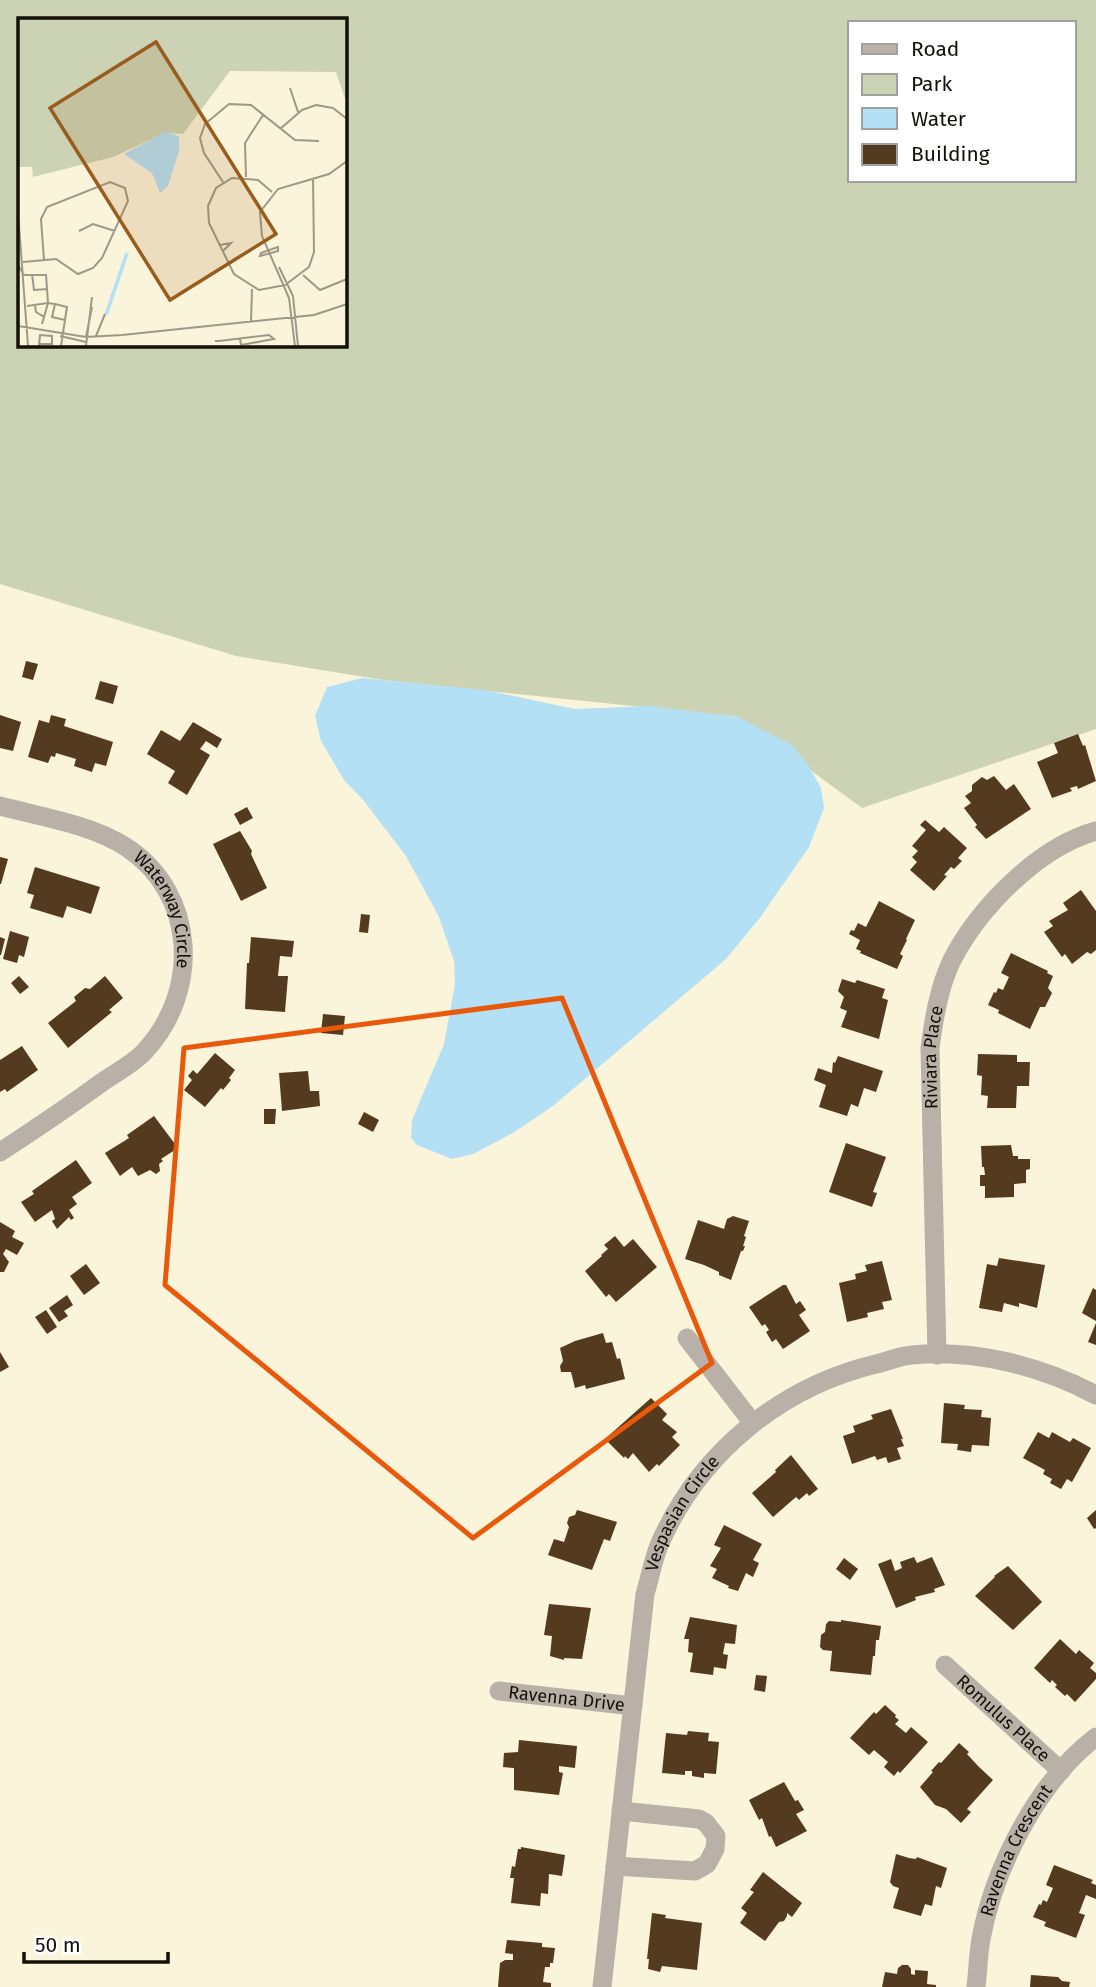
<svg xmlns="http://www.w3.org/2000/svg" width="1096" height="1987" font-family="'Fira Sans',sans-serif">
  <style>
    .green { fill: #ccd3b5; fill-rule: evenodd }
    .water { fill: #b4e0f6 }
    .building { fill: #543a1f }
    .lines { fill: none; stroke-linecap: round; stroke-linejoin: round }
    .minor { stroke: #b9b0a7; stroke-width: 19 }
    .marked { fill: none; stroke: #e8590c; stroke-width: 5; stroke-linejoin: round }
    .labels { text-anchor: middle; stroke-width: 7; stroke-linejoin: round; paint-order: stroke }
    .street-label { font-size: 18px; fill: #131108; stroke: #fff }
    .inset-river { fill: none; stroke: #b4e0f6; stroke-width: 3.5 }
    .inset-road { fill: none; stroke: #9d9986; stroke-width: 2 }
    .view { fill: #985d1e; fill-opacity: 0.15; stroke: #985d1e; stroke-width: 3.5 }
    .inset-edge { fill: none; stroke: #131108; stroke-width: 3.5 }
  </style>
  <rect width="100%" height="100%" fill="#f9f4da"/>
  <path class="green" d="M0,0h1096v729l-234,79 -124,-91 -355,-37 -147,-24 -236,-72zM19,19h326v326h-326zM849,23h224v157h-224z"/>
  <polygon class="water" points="362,678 485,690 575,709 650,706 738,717 792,745 808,765 821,788 824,808 809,847 759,919 726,959 553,1106 513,1133 473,1154 452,1159 417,1145 411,1138 412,1120 444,1044 455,984 454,961 439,917 406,856 364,801 344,780 321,741 315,716 327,687"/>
  <g class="building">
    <polygon points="26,661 38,664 33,680 22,677"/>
    <polygon points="100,681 118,686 113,704 95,699"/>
    <polygon points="0,715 21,722 13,751 0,748"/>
    <polygon points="51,715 66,719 64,726 113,742 106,766 95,763 92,772 74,766 76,759 56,753 55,757 51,756 48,763 28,757 39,720 49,723"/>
    <polygon points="193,722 222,739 217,748 206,741 200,749 210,755 187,795 168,783 175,771 147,754 161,730 180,741"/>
    <polygon points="1078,734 1083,746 1085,745 1096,781 1078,789 1077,786 1070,788 1072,791 1052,798 1037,762 1058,753 1054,743"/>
    <polygon points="994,776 1006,790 1014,784 1031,809 986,839 975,827 977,825 964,808 971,803 965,796 972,791 972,785 982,777 987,780"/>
    <polygon points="247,807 253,818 240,825 234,814"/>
    <polygon points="925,820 939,832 944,827 967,848 958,858 962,861 954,869 951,867 944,875 947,876 934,891 910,870 917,862 912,857 918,851 912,846 926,830 920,825"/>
    <polygon points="240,831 252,851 251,854 267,888 241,901 213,844"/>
    <polygon points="0,857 8,859 1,884 0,884"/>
    <polygon points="35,867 100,887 91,914 67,906 63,918 30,908 34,895 27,893"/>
    <polygon points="1081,890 1096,911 1096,950 1091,954 1087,952 1072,964 1065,954 1062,957 1044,932 1053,926 1049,921 1068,910 1063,903"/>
    <polygon points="879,901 915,920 906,939 907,940 900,954 903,956 897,969 860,953 861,951 856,949 860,940 849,934 851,930 854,931 858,923 866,927"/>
    <polygon points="361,914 370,915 368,933 359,932"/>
    <polygon points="10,931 29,937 24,957 19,955 17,963 3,959"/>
    <polygon points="0,937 5,939 1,955 0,955"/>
    <polygon points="251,937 294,941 292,957 280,956 278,976 288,976 285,1012 245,1009 247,963 249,963"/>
    <polygon points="1011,953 1048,971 1047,973 1053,976 1048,988 1052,993 1045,1007 1040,1007 1030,1029 998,1013 999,1010 988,1005 994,992 996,993 998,988 1003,990 1009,977 1001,973"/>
    <polygon points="19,976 29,987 20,994 11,983"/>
    <polygon points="105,976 123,998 109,1010 112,1012 68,1048 48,1023 76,1001 74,997 85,988 90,989"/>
    <polygon points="842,979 855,983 857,980 885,989 882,998 888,1000 879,1039 841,1027 847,1011 840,1008 844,997 838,991"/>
    <polygon points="323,1014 345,1016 343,1035 321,1033"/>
    <polygon points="22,1046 38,1070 7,1092 5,1089 0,1092 0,1060"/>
    <polygon points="215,1053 235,1070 229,1078 231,1080 223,1090 221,1088 205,1107 184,1090 192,1080 188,1076 193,1070 197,1074"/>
    <polygon points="978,1054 1017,1055 1017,1062 1030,1062 1029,1086 1017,1086 1016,1108 987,1108 988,1096 981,1095 982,1076 977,1075"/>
    <polygon points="838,1056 883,1071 876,1092 864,1088 858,1107 851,1104 847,1116 819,1107 826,1085 814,1080 818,1068 832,1073 833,1062 835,1063"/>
    <polygon points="308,1071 310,1091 319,1091 320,1106 282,1111 279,1073"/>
    <polygon points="264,1109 276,1109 275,1124 264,1124"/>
    <polygon points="364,1112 379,1120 373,1132 358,1124"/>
    <polygon points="154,1116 178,1148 161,1159 163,1161 159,1164 160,1171 156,1174 150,1170 138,1176 132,1167 120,1176 105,1153 129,1138 127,1135"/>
    <polygon points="846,1143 886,1157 873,1192 877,1193 872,1207 829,1192"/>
    <polygon points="1011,1145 1013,1156 1018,1156 1018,1159 1030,1159 1030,1169 1026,1170 1026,1183 1014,1184 1014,1197 985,1198 985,1186 980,1186 980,1175 985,1175 984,1167 982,1167 981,1146"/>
    <polygon points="76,1160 92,1183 72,1197 77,1204 69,1210 74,1218 71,1220 69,1217 57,1229 52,1221 55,1219 52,1210 35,1222 21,1202 34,1194 32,1191"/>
    <polygon points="733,1216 749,1221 744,1236 746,1237 743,1246 745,1246 743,1251 741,1251 731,1280 719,1275 719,1272 704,1265 685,1259 698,1220 724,1229 727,1219"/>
    <polygon points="0,1222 15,1231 12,1237 24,1243 17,1255 6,1249 3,1254 9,1262 4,1272 0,1272"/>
    <polygon points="615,1236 624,1247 633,1239 657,1267 616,1302 609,1294 606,1297 585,1271 602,1256 601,1255 608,1249 604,1245"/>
    <polygon points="999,1258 1045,1265 1037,1308 1019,1303 1019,1307 1004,1303 1002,1312 979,1308 987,1264 997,1266"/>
    <polygon points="882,1261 892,1300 882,1302 884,1309 867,1313 868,1317 847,1322 839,1283 856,1279 855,1274 867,1271 865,1265"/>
    <polygon points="86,1264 100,1283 84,1295 70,1276"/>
    <polygon points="783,1285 786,1285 796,1304 800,1301 806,1310 799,1315 810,1331 783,1349 776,1339 772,1342 766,1332 769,1330 765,1324 762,1326 749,1307"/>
    <polygon points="1093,1288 1096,1290 1096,1321 1082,1313"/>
    <polygon points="67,1295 73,1305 64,1311 68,1316 59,1322 49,1308"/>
    <polygon points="46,1310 57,1327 47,1334 35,1317"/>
    <polygon points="1096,1323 1096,1345 1088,1342"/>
    <polygon points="603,1333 606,1343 612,1342 617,1359 620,1358 625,1379 586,1389 585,1385 575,1388 571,1372 561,1372 560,1366 563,1361 560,1348 575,1341"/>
    <polygon points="0,1352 9,1367 0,1372"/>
    <polygon points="651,1398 667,1414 662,1420 677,1432 672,1437 680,1445 659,1466 657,1464 649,1472 633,1453 628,1459 625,1456 624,1458 605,1439"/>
    <polygon points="944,1403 965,1405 964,1409 982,1410 981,1417 991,1418 989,1446 972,1445 971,1452 957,1450 958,1444 941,1443"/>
    <polygon points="891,1409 903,1439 901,1439 904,1446 897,1448 901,1459 888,1463 886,1457 877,1460 875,1456 852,1464 843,1436 855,1432 853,1426 873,1419 871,1415"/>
    <polygon points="1038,1432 1049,1438 1052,1432 1070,1442 1073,1438 1091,1448 1072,1482 1067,1479 1061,1489 1050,1483 1052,1479 1043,1474 1045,1470 1023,1458"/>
    <polygon points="791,1455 818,1489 809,1496 807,1493 799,1500 796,1497 773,1517 752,1493 776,1472 775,1470"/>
    <polygon points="577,1510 617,1522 610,1541 604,1539 592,1570 548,1555 554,1539 564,1542 569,1527 567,1523 569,1517 575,1515"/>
    <polygon points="1096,1510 1096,1528 1094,1529 1087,1518"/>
    <polygon points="724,1525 762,1544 753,1560 759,1563 753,1577 746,1573 738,1591 728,1588 729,1586 712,1578 717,1569 710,1566 721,1548 714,1545"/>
    <polygon points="914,1557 917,1563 932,1557 945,1585 934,1589 935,1592 915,1597 916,1600 896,1608 878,1564 891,1559 895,1571 902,1568 900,1562"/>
    <polygon points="844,1558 858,1569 850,1580 836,1569"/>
    <polygon points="1008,1566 1042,1602 1013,1630 975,1596 995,1577 994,1576"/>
    <polygon points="549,1604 591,1608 582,1659 564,1658 564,1660 550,1656 552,1636 544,1635"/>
    <polygon points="690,1617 737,1625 735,1644 725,1643 723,1654 728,1655 726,1669 714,1667 713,1675 690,1672 693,1653 688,1652 689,1639 684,1639"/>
    <polygon points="841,1620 881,1626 879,1640 876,1640 875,1656 873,1656 871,1675 830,1671 832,1651 823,1650 820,1647 821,1635 825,1632 826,1624 829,1621 841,1622"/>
    <polygon points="1060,1639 1076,1654 1079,1650 1094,1663 1090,1668 1096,1673 1096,1679 1075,1702 1067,1694 1065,1696 1055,1687 1057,1685 1052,1680 1050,1683 1034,1668"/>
    <polygon points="756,1675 767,1676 765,1692 754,1690"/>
    <polygon points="885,1705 896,1715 895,1717 899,1720 895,1724 906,1733 911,1727 928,1742 900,1773 898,1771 894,1776 884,1767 888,1762 874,1750 869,1755 850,1738 874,1712 876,1714"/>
    <polygon points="688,1731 709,1733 708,1741 719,1742 716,1774 704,1773 704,1778 692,1776 692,1771 685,1771 685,1775 662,1773 666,1733 687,1735"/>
    <polygon points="519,1740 577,1746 575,1768 559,1766 559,1772 563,1773 559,1795 514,1790 514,1768 503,1767 504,1753 518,1752"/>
    <polygon points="959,1743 969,1752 967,1754 978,1766 993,1780 967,1809 971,1812 961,1823 946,1809 935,1805 920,1787 933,1772 931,1771 939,1762 941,1763"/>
    <polygon points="784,1782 795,1801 798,1800 804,1810 796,1814 807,1831 776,1847 771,1836 769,1837 762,1818 759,1820 749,1800"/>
    <polygon points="521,1847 565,1855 562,1876 549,1874 548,1894 541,1893 540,1906 511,1903 514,1878 510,1878 512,1866 515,1867 518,1849 521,1849"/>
    <polygon points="896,1854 909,1858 916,1859 917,1857 947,1868 941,1888 936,1886 932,1906 925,1904 921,1916 893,1908 899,1888 893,1886 890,1882"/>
    <polygon points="1054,1865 1093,1880 1091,1883 1096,1885 1096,1899 1086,1895 1079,1913 1085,1915 1076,1938 1044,1926 1046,1922 1033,1917 1039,1904 1041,1905 1043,1900 1047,1902 1053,1888 1046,1885"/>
    <polygon points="763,1872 802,1903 792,1917 787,1913 787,1916 784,1921 779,1922 765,1941 740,1923 747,1913 741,1908 754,1892 750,1890"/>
    <polygon points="652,1913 666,1915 665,1918 702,1923 697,1970 662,1966 660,1972 648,1969 649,1959 647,1959"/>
    <polygon points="507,1940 542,1943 542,1947 555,1948 553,1963 550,1963 550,1967 545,1967 543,1982 551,1983 551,1987 498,1987 500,1963 505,1960 513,1960 513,1954 505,1953"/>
    <polygon points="902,1965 908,1965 911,1969 911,1974 915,1975 915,1970 928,1971 927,1984 936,1985 936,1987 882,1987 885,1972 897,1974 898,1968"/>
    <polygon points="1031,1975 1058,1977 1062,1981 1070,1982 1069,1987 1030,1987"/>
  </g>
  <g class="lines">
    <g class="minor">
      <path id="s1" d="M0,806c41,11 90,18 126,41 72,47 74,146 18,205 -11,12 -29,21 -43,31 -33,24 -67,47 -101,69"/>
      <polyline points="687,1338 752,1422"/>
      <path id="s2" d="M937,1355l-7,-307c4,-30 9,-61 22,-88 27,-52 86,-113 144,-129"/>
      <path id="s3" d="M945,1665l116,106"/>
      <path id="s4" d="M499,1691l134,15"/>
      <polyline points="615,1866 695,1871 707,1864 715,1849 716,1836 706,1823 699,1819 621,1811"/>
      <path id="s5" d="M602,1987l43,-393c5,-16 8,-35 15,-51 40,-90 120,-156 216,-179 12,-3 24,-8 36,-9 63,-6 129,11 184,40"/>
      <path id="s6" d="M976,1987c2,-16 2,-32 5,-48 13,-71 57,-158 115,-202"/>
    </g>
  </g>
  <path class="marked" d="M562,998l150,365 -239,175 -308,-253 19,-237z"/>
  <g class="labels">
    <g class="street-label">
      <text dy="6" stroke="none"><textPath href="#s1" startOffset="210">Waterway Circle</textPath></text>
      <text dy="6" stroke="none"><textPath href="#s2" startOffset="298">Riviara Place</textPath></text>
      <text dy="6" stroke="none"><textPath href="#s5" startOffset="485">Vespasian Circle</textPath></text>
      <text dy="6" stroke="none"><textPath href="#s4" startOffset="68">Ravenna Drive</textPath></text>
      <text dy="6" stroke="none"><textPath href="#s3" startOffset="79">Romulus Place</textPath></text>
      <text dy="6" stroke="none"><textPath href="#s6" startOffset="144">Ravenna Crescent</textPath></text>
    </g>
  </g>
  <g transform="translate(18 18)">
    <rect width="329" height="329" fill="#f9f4da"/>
    <path d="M0,1h329v86l-11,-33 -106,-1 -47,63 -18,-1 -52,24 -80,20 -1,-10h-14z" fill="#ccd3b5"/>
    <path d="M147,114l14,4v15l-11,35 -8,7 -8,-20 -28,-19z" fill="#b4e0f6"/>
    <path class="inset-river" d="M88,297l21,-62"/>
    <path class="inset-road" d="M272,70l8,24M262,111l22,-19 14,-5 17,3 14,11M228,159l-1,-34 18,-28M205,164l-19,-29 -4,-15 5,-14 24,-20 22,1 44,35 24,1M254,174l-14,-12 -26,-2 -16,10 -8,18 1,17 25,51 25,16 26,-5 24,-18 5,-15 -1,-74M0,194l10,134M61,213l14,-7 22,7M202,227l11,-2 -8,8M260,229v4l-18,5 1,-3zM5,244l33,-3 22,15 15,-6 9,-10 26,-57 -3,-13 -15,-6 -63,25 -6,12 3,41M0,247l6,10h22l2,28 -21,3M261,249l14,29 5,50M14,256l2,16 14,-1M285,257l17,15 27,-11M37,286l12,3 -2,13M17,287l1,7 8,5 -2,7M26,299l4,-14 7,1 -3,13 13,3 -4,26M233,304l1,-33M0,308l68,11 36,-2 192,-20 33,-11M42,318l26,6M78,318l9,-22M68,319l6,-30M197,323h4l50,-6 5,4 -33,6 -1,-7M21,328l1,-11 12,1v8h-13M68,328l6,-49M277,328l-6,-48 -27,-62 -2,-24 18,-23 51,-15 18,-13"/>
    <path class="view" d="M138,24l120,192 -106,66 -120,-192z"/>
    <rect width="329" height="329" class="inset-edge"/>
  </g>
  <rect x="848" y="21" width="228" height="161" fill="#ffffff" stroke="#a1a09c" stroke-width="2"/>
  <rect x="862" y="44" width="35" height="10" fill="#b9b0a7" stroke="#a1a09c" stroke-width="2"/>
  <text x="911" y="56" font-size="21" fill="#131108">Road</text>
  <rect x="862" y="74" width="35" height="21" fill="#ccd3b5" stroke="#a1a09c" stroke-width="2"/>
  <text x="911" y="91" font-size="21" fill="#131108">Park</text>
  <rect x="862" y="108" width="35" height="21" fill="#b4e0f6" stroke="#a1a09c" stroke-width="2"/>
  <text x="911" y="126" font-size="21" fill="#131108">Water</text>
  <rect x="862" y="144" width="35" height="21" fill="#543a1f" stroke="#a1a09c" stroke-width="2"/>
  <text x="911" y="161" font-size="21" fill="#131108">Building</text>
  <path d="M24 1952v10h144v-10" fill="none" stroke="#131108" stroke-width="3.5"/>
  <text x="35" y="1952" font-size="21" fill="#131108" stroke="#ffffff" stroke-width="5" paint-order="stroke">50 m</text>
</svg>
